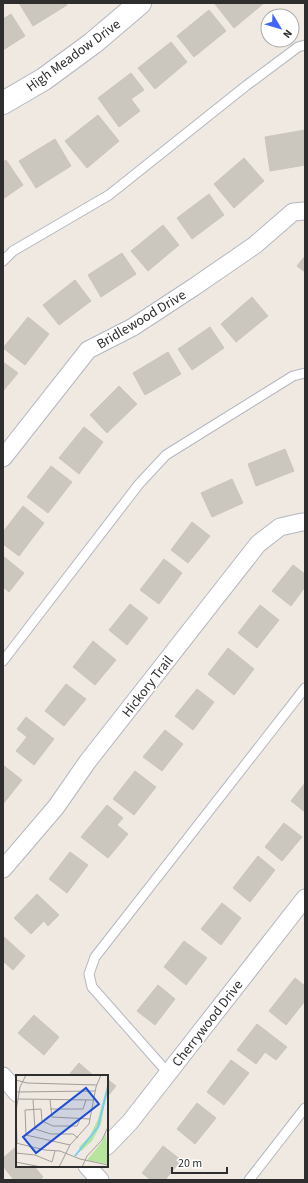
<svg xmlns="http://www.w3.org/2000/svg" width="308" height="1183" font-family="'Source Sans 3',sans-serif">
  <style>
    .building { fill: #cbc7bf; stroke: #cbc5ba }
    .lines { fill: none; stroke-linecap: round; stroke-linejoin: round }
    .lane-casing { stroke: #b4b7c1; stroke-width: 11 }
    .street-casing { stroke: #b4b7c1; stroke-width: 19 }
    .secondary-casing { stroke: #b4b7c1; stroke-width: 24 }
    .lane { stroke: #fff; stroke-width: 9 }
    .street { stroke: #fff; stroke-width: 17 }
    .secondary { stroke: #fff; stroke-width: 22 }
    .labels { text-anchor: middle; stroke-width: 3; stroke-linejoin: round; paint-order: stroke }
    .street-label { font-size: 14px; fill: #2e2e2e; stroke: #fff }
    .inset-river { fill: none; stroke: #75cff0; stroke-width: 2 }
    .inset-road { fill: none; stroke: #a29e99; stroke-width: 1 }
    .view { fill: #1d4ed8; fill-opacity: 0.15; stroke: #1d4ed8; stroke-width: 2 }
    .inset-edge { fill: none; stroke: #2e2e2e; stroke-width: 2 }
  </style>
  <rect width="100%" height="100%" fill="#efe9e1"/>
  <g class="building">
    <polygon points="19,3 66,3 67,5 33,26"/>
    <polygon points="216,3 264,3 234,28 215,4"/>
    <polygon points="209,10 226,31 194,57 177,36"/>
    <polygon points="11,14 25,36 3,50 3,19"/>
    <polygon points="171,42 187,62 155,89 138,68"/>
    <polygon points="131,73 144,90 131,99 140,111 119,127 98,98"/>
    <polygon points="98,115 119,141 87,168 65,141"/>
    <polygon points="305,130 305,165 270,171 265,137"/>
    <polygon points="55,139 71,166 36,188 19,161"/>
    <polygon points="244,158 264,181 234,208 214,184"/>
    <polygon points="6,160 23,185 3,199 3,162"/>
    <polygon points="209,194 224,215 192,239 177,218"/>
    <polygon points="163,225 179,245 148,271 131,251"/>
    <polygon points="122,253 136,274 101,297 88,275"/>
    <polygon points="305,256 305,272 297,266"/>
    <polygon points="75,280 91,301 59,325 43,305"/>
    <polygon points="252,297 268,316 236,342 221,324"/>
    <polygon points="28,317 49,334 25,365 3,348"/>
    <polygon points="210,327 224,348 192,370 178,349"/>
    <polygon points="168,352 181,374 145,395 133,373"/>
    <polygon points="3,362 18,373 3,391"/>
    <polygon points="119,386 137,404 107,433 90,415"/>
    <polygon points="84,427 103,442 79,474 59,458"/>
    <polygon points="285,449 294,471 256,486 248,464"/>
    <polygon points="51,466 72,482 48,513 27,497"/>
    <polygon points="232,479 243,503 212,517 201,493"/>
    <polygon points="23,506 44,523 19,556 3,544 3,532"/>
    <polygon points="192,522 210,536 188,563 171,550"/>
    <polygon points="3,556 24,573 9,592 3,587"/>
    <polygon points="164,559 182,573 159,604 140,590"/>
    <polygon points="293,565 305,574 305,587 291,606 272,591"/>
    <polygon points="130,604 148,618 127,645 109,630"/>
    <polygon points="260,605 279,620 257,648 238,633"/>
    <polygon points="93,641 116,660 95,685 73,667"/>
    <polygon points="228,648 254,669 234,695 208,674"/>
    <polygon points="66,684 86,699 64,726 45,711"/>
    <polygon points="197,689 214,702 193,730 175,716"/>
    <polygon points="26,717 54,739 34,765 16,751 27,737 17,729"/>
    <polygon points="165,730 183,744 162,771 143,757"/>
    <polygon points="3,765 22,780 3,804"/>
    <polygon points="135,771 156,787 134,815 113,799"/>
    <polygon points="305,783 305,812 291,801"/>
    <polygon points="107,805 123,818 117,825 128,834 108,858 81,837"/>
    <polygon points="284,823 302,837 282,861 265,847"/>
    <polygon points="70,852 88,865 67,893 49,879"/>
    <polygon points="258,856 275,870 250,902 233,888"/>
    <polygon points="37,894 59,915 48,926 44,921 31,934 14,918"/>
    <polygon points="222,903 241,918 221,945 201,929"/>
    <polygon points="3,936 25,956 13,970 3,961"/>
    <polygon points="184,941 207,958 186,985 164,967"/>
    <polygon points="295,978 305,986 305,1001 286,1025 269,1011"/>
    <polygon points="158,985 175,999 155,1025 137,1011"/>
    <polygon points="34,1015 59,1037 44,1055 18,1033"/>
    <polygon points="257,1024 287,1047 276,1060 265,1052 256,1064 237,1050"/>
    <polygon points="231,1060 249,1073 224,1105 207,1092"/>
    <polygon points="79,1063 94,1076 68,1076"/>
    <polygon points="107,1079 116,1086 107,1097"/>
    <polygon points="197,1103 216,1118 195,1144 177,1129"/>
    <polygon points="17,1146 17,1166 34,1166 43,1177 40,1180 14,1180 3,1166 3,1158"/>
    <polygon points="163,1146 181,1160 165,1180 151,1180 142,1173"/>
  </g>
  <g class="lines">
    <g class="lane-casing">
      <g id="lane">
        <polyline points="3,261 13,251 109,195 247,85 298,47 305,45"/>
        <polyline points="3,661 139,484 166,455 293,376 305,373"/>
        <polyline points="168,1073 92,987 89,974 95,957 305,688"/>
        <polyline points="249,1180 305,1108"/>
      </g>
    </g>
    <g class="street-casing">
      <g id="street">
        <polyline points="3,458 88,350 133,327 194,287 255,245 293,212 305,211"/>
        <polyline points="3,869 56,807 88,761 258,544 280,527 302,522 305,522"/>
        <polyline points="3,1076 17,1093"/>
        <polyline points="107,1146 130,1122 305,898"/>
        <polyline points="87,1166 100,1180"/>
      </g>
    </g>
    <g class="secondary-casing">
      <polyline id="secondary" points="3,103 44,79 93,43 140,3"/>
    </g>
    <use href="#lane" class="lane"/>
    <use href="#street" class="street"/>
    <use href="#secondary" class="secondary"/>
  </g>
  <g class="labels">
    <g class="street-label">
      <text transform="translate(73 55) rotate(-36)" y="5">High Meadow Drive</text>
      <text transform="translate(141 319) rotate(-31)" y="5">Bridlewood Drive</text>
      <text transform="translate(147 686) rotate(-52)" y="5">Hickory Trail</text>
      <text transform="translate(207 1023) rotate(-52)" y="5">Cherrywood Drive</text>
    </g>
  </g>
  <g transform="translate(16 1075)">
    <rect width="92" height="92" fill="#efe9e1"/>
    <path d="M92,7l-7,42 -9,17 -11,10 -2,-4 11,-11 8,-17zM90,58l2,31 -21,-4 14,-17z" fill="#b6e59e"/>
    <path class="inset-river" d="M59,81l23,-29 10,-40"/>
    <path class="inset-road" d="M0,5l11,3 70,2M0,17l79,-1M2,24l76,1M17,25l2,29 16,5h22l5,4M34,25l2,17 38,2M34,34h33l3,-9M0,68l29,7 15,1 20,8 28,6M1,68l-1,-32 4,-24 6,-12M54,70l-44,-10 -1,-25 16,-1 1,12 11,5h24l4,-9M0,78l19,2 17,7 3,-11M0,87l25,5M43,92l11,-22 19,-21 7,-37 5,-12M66,92l5,-11 15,-16 6,-13"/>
    <path class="view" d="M70,13l13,16 -63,49 -13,-16z"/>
    <rect width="92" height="92" class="inset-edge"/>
  </g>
  <rect width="308" height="1183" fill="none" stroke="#2e2e2e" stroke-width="8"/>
  <g transform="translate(280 28) rotate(128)"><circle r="19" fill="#ffffff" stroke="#ababab"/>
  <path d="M0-3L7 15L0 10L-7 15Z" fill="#4264fb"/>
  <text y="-6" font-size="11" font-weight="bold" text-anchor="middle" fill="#2e2e2e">N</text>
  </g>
  <path d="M172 1167v6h55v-6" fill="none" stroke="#2e2e2e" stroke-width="2"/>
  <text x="178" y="1167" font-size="12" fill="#2e2e2e" stroke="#ffffff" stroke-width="3" paint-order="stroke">20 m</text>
</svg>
